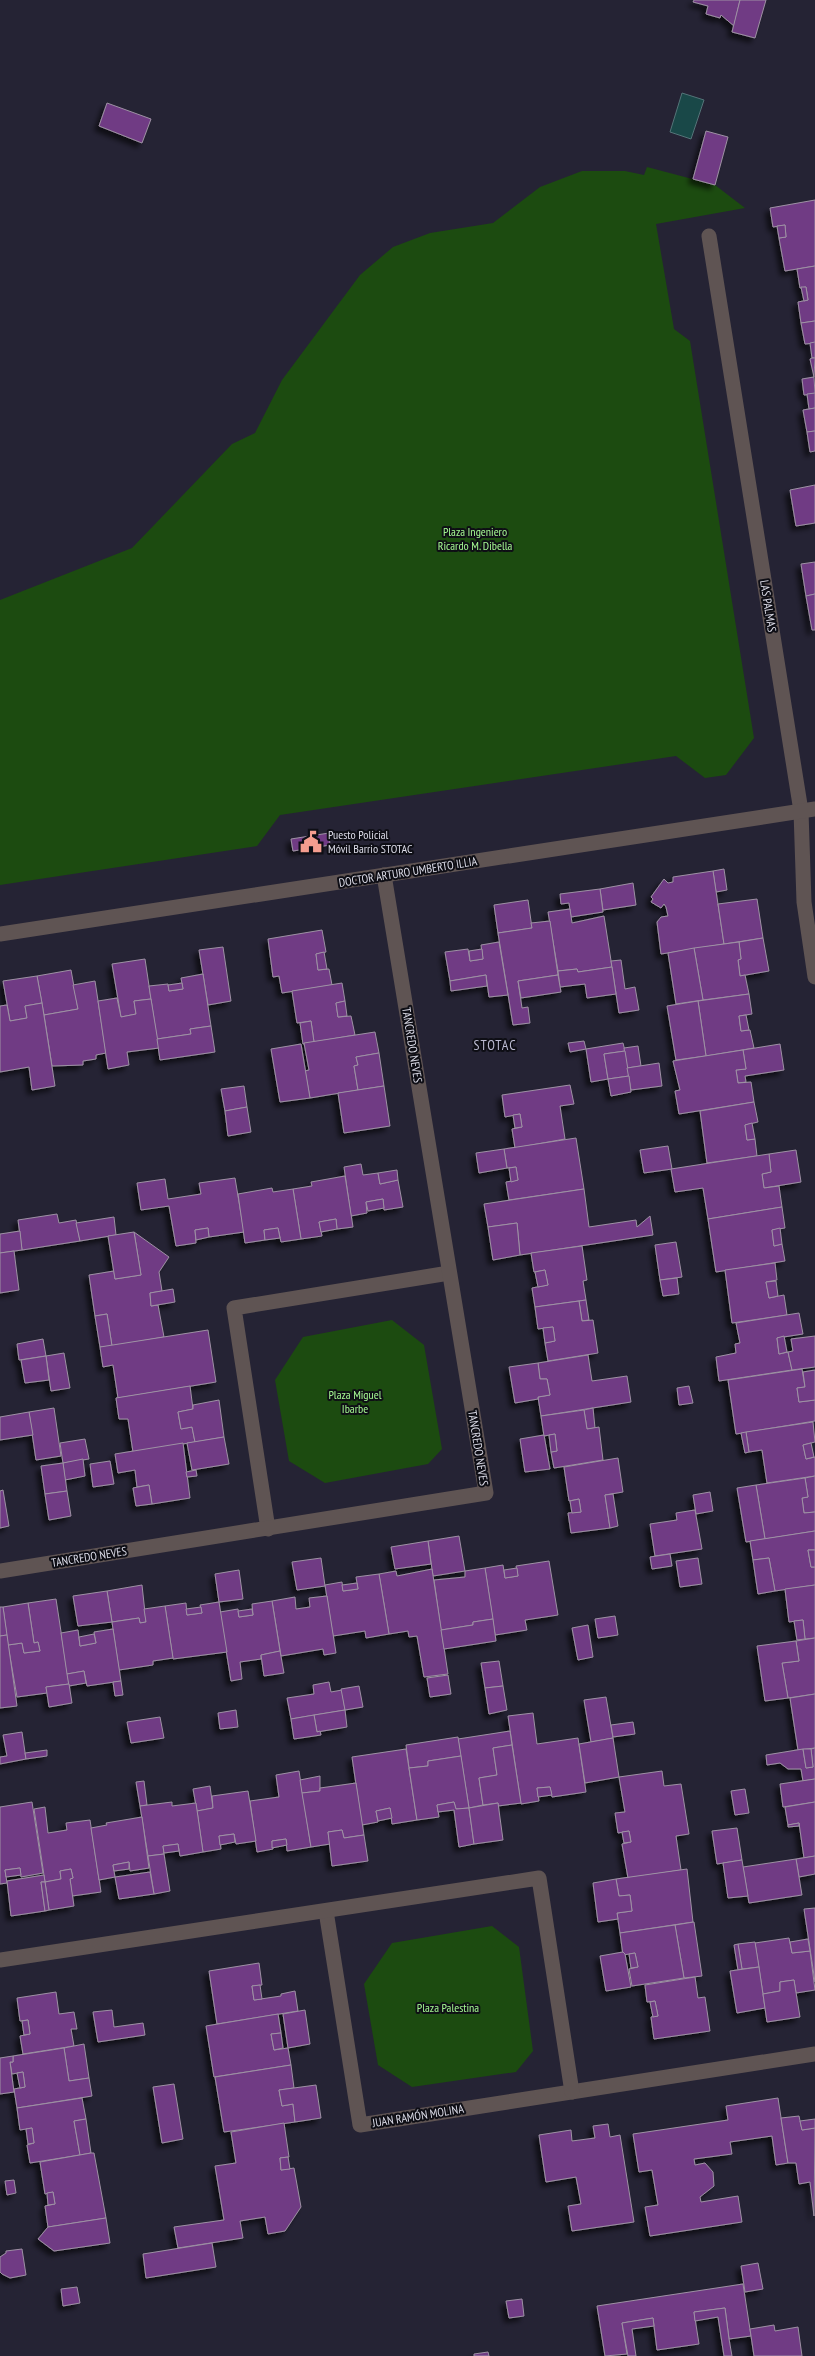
<svg xmlns="http://www.w3.org/2000/svg" width="815" height="2356" font-family="'PT Sans Narrow',sans-serif">
  <style>
    .green { fill: #1c4b10 }
    .water { fill: #194848; stroke: #547478 }
    .building { fill: #703b84; stroke: #9e91a4; filter: url(#shadow) }
    .lines { fill: none; stroke-linecap: round; stroke-linejoin: round }
    .minor { stroke: #5f5453; stroke-width: 15 }
    .labels { text-anchor: middle; stroke-width: 4; stroke-linejoin: round; paint-order: stroke }
    .park-label { font-size: 12px; fill: #a5f892; stroke: #0e0e15 }
    .street-label { font-size: 12px; fill: #dcdce8; stroke: #0e0e15 }
    .poi-label { font-size: 12px; fill: #dcdce8; stroke: #0e0e15; text-anchor: start }
    .neighbourhood-label { font-size: 14px; letter-spacing: 1px; fill: #bcbbd2; stroke: #0e0e15 }
  </style>
  <defs>
    <filter id="shadow"><feDropShadow dx="-4.5" dy="4.5" stdDeviation="2.5" flood-color="#0009"/></filter>
  </defs>
  <rect width="100%" height="100%" fill="#252334"/>
  <g class="green">
    <polygon points="647,167 715,185 745,208 656,224 674,329 690,341 754,738 726,775 705,778 676,756 280,815 257,846 0,885 0,600 132,548 232,444 255,433 282,380 360,275 393,247 430,233 493,223 540,187 582,171 625,171 644,175"/>
    <polygon points="392,1320 424,1345 442,1449 428,1464 325,1483 289,1461 275,1380 303,1337"/>
    <polygon points="492,1926 519,1947 533,2051 516,2072 412,2087 378,2065 364,1984 392,1943"/>
  </g>
  <polygon class="water" points="682,93 704,100 691,139 670,132"/>
  <g class="building">
    <polygon points="694,0 740,0 734,26 721,15 720,18 706,14 708,6 693,2"/>
    <polygon points="740,0 766,0 755,38 732,32"/>
    <polygon points="107,103 151,119 142,143 99,126"/>
    <polygon points="706,131 728,137 715,185 693,179"/>
    <polygon points="815,200 815,266 785,271 779,238 786,237 785,225 773,227 770,208"/>
    <polygon points="785,225 786,237 779,238 777,226"/>
    <polygon points="815,266 815,321 801,323 798,302 808,300 806,287 800,288 797,269"/>
    <polygon points="801,287 806,287 808,300 804,301"/>
    <polygon points="815,321 815,343 805,344 801,323"/>
    <polygon points="815,342 815,358 812,358 810,343"/>
    <polygon points="812,358 815,358 814,377 810,359"/>
    <polygon points="814,377 815,394 804,395 802,379"/>
    <polygon points="815,393 815,408 809,409 807,394"/>
    <polygon points="815,408 815,431 807,432 803,410"/>
    <polygon points="815,431 815,451 810,452 807,432"/>
    <polygon points="815,485 815,523 796,526 790,490"/>
    <polygon points="815,562 815,594 806,596 801,564"/>
    <polygon points="815,594 815,630 812,630 806,596"/>
    <polygon points="329,833 330,845 293,851 291,839"/>
    <polygon points="724,869 727,890 716,892 713,871"/>
    <polygon points="713,871 724,944 661,954 657,922 661,917 668,916 666,907 664,904 661,908 651,902 653,899 651,897 664,879 668,883 673,882 673,877"/>
    <polygon points="633,883 636,905 603,910 600,889"/>
    <polygon points="600,889 603,912 571,917 569,903 561,904 560,894"/>
    <polygon points="757,899 763,938 724,944 718,904"/>
    <polygon points="528,900 532,928 498,933 494,905"/>
    <polygon points="570,909 572,923 604,916 612,967 578,972 577,969 558,971 548,912"/>
    <polygon points="550,921 558,975 518,981 522,1008 528,1007 530,1023 513,1025 498,933 532,928 531,923"/>
    <polygon points="322,930 326,952 316,954 318,970 329,969 332,985 282,993 279,976 273,977 268,939"/>
    <polygon points="763,938 769,971 740,976 738,960 741,959 739,942"/>
    <polygon points="499,942 508,995 489,997 486,975 450,981 445,952 468,949 470,961 483,959 481,945"/>
    <polygon points="739,942 741,959 738,960 740,976 745,975 749,994 703,1000 694,948"/>
    <polygon points="223,947 231,1001 208,1005 199,950"/>
    <polygon points="694,948 703,1000 676,1004 668,953"/>
    <polygon points="482,949 483,959 470,961 469,951"/>
    <polygon points="324,952 327,969 318,970 316,954"/>
    <polygon points="145,959 151,999 134,1001 136,1014 121,1017 112,964"/>
    <polygon points="621,960 625,989 635,987 639,1010 619,1013 611,961"/>
    <polygon points="612,967 616,994 587,998 585,984 560,987 558,971 577,969 578,972"/>
    <polygon points="71,970 78,1009 44,1015 37,976"/>
    <polygon points="203,974 211,1026 190,1029 191,1034 157,1039 149,986 168,984 169,991 183,989 181,978"/>
    <polygon points="486,975 487,986 451,991 450,981"/>
    <polygon points="558,975 561,992 521,998 518,981"/>
    <polygon points="37,976 42,1003 25,1006 27,1018 10,1021 3,981"/>
    <polygon points="95,981 106,1053 96,1055 96,1059 83,1061 83,1065 52,1066 44,1015 78,1009 73,985"/>
    <polygon points="182,983 183,989 169,991 168,985"/>
    <polygon points="342,983 345,1001 336,1003 338,1017 351,1016 355,1035 314,1042 311,1021 297,1023 292,991"/>
    <polygon points="749,994 752,1014 739,1016 741,1031 750,1030 754,1048 706,1056 698,1001"/>
    <polygon points="117,998 121,1017 136,1014 134,1001 151,999 159,1048 127,1052 129,1065 108,1069 98,1001"/>
    <polygon points="345,1001 347,1016 338,1017 336,1003"/>
    <polygon points="698,1001 706,1056 676,1060 667,1006"/>
    <polygon points="42,1003 55,1086 32,1090 29,1067 0,1072 0,1006 7,1005 10,1021 27,1018 25,1006"/>
    <polygon points="746,1015 749,1030 741,1031 739,1016"/>
    <polygon points="311,1021 314,1042 303,1044 300,1023"/>
    <polygon points="211,1026 215,1052 160,1060 157,1039 191,1034 190,1029"/>
    <polygon points="375,1032 379,1053 356,1057 358,1065 354,1066 358,1090 310,1098 305,1071 309,1070 304,1043"/>
    <polygon points="584,1041 586,1049 570,1052 568,1043"/>
    <polygon points="623,1043 625,1051 604,1054 608,1079 591,1082 586,1049"/>
    <polygon points="301,1044 310,1098 280,1102 271,1049"/>
    <polygon points="780,1044 784,1070 745,1076 746,1082 738,1083 736,1070 746,1069 743,1050"/>
    <polygon points="638,1046 641,1066 627,1068 624,1048"/>
    <polygon points="743,1050 746,1069 736,1070 738,1083 751,1082 754,1102 679,1114 675,1091 680,1090 673,1061"/>
    <polygon points="625,1051 629,1076 608,1079 604,1054"/>
    <polygon points="379,1053 384,1086 358,1090 354,1066 358,1065 356,1057"/>
    <polygon points="659,1063 662,1086 631,1090 627,1068"/>
    <polygon points="629,1076 631,1092 611,1096 608,1079"/>
    <polygon points="570,1085 574,1104 560,1106 565,1139 515,1148 512,1129 522,1127 520,1114 505,1117 502,1095"/>
    <polygon points="244,1086 247,1107 225,1111 221,1089"/>
    <polygon points="384,1086 390,1126 344,1133 338,1093"/>
    <polygon points="754,1102 758,1122 745,1125 747,1140 755,1139 757,1156 707,1163 700,1111"/>
    <polygon points="247,1107 251,1132 228,1136 225,1111"/>
    <polygon points="520,1114 522,1127 515,1128 513,1115"/>
    <polygon points="752,1123 755,1139 747,1140 745,1125"/>
    <polygon points="576,1138 584,1189 509,1200 506,1182 518,1180 516,1167 507,1168 504,1149"/>
    <polygon points="668,1146 672,1169 644,1173 640,1150"/>
    <polygon points="504,1149 507,1168 479,1173 476,1153"/>
    <polygon points="796,1150 801,1182 764,1188 762,1174 771,1172 769,1154"/>
    <polygon points="769,1154 771,1172 762,1174 764,1188 779,1186 782,1207 708,1219 703,1188 675,1192 671,1169"/>
    <polygon points="361,1164 363,1175 378,1173 380,1184 398,1180 403,1207 384,1210 383,1199 366,1202 367,1213 351,1216 344,1167"/>
    <polygon points="516,1167 518,1180 511,1182 509,1168"/>
    <polygon points="397,1170 398,1180 380,1184 378,1173"/>
    <polygon points="345,1176 353,1227 337,1229 336,1219 319,1222 322,1236 301,1239 293,1189 312,1186 311,1182"/>
    <polygon points="235,1178 244,1232 209,1237 208,1228 195,1230 196,1243 176,1246 169,1206 141,1210 137,1183 165,1179 168,1199 201,1194 199,1183"/>
    <polygon points="272,1188 273,1192 293,1189 301,1239 281,1242 278,1228 264,1230 265,1240 245,1243 238,1194"/>
    <polygon points="584,1189 589,1227 636,1220 637,1227 650,1216 653,1235 520,1255 517,1223 488,1227 484,1204"/>
    <polygon points="383,1199 384,1208 368,1211 366,1202"/>
    <polygon points="782,1207 785,1228 772,1230 774,1246 782,1244 785,1261 716,1272 708,1219"/>
    <polygon points="57,1214 59,1223 76,1220 80,1241 22,1250 18,1220"/>
    <polygon points="114,1217 116,1235 80,1241 76,1223"/>
    <polygon points="336,1219 337,1229 321,1232 319,1222"/>
    <polygon points="517,1223 520,1255 493,1260 488,1227"/>
    <polygon points="208,1228 209,1237 196,1240 195,1230"/>
    <polygon points="278,1228 280,1238 265,1240 264,1230"/>
    <polygon points="780,1228 782,1244 774,1246 772,1230"/>
    <polygon points="20,1231 22,1250 0,1253 0,1234"/>
    <polygon points="134,1232 169,1257 159,1272 162,1291 150,1293 151,1306 158,1305 164,1337 112,1346 107,1314 95,1316 89,1275 114,1271 115,1279 141,1275"/>
    <polygon points="134,1232 141,1275 115,1279 108,1236"/>
    <polygon points="676,1242 682,1277 660,1280 655,1245"/>
    <polygon points="582,1246 587,1280 583,1281 586,1300 535,1307 532,1288 548,1285 545,1270 534,1272 531,1253"/>
    <polygon points="14,1251 19,1290 0,1293 0,1253"/>
    <polygon points="775,1263 777,1280 766,1282 769,1298 784,1295 787,1315 732,1323 725,1270"/>
    <polygon points="545,1270 548,1285 538,1287 535,1272"/>
    <polygon points="677,1278 679,1294 663,1296 660,1280"/>
    <polygon points="776,1281 778,1296 769,1298 766,1282"/>
    <polygon points="173,1289 175,1302 151,1306 150,1293"/>
    <polygon points="586,1300 589,1320 582,1321 579,1301"/>
    <polygon points="579,1301 582,1321 593,1320 598,1353 548,1361 545,1343 555,1341 553,1327 538,1329 535,1307"/>
    <polygon points="799,1313 803,1334 777,1338 779,1354 788,1352 792,1370 719,1381 716,1357 736,1353 735,1344 740,1343 736,1323"/>
    <polygon points="107,1314 112,1346 100,1347 95,1316"/>
    <polygon points="553,1327 555,1341 545,1343 543,1328"/>
    <polygon points="208,1330 216,1382 118,1398 113,1365 103,1367 100,1347"/>
    <polygon points="784,1336 787,1352 779,1354 777,1338"/>
    <polygon points="815,1336 815,1367 792,1370 788,1352 793,1351 791,1339"/>
    <polygon points="43,1339 46,1356 19,1360 17,1344"/>
    <polygon points="64,1353 70,1388 51,1391 46,1356"/>
    <polygon points="588,1355 592,1381 627,1376 631,1402 541,1416 538,1397 550,1395 547,1379 540,1379 538,1363"/>
    <polygon points="46,1356 49,1380 25,1383 21,1360"/>
    <polygon points="538,1363 540,1379 547,1379 550,1395 538,1397 538,1399 515,1403 509,1367"/>
    <polygon points="802,1369 805,1387 797,1388 799,1402 815,1400 815,1421 736,1434 728,1380"/>
    <polygon points="815,1370 815,1400 799,1402 797,1388 805,1387 803,1372"/>
    <polygon points="190,1386 193,1409 178,1412 181,1429 192,1427 195,1442 133,1452 128,1419 119,1419 116,1398"/>
    <polygon points="689,1386 693,1403 679,1405 677,1388"/>
    <polygon points="219,1400 224,1437 195,1442 192,1427 181,1429 178,1412 193,1409 193,1405"/>
    <polygon points="54,1408 61,1456 36,1460 29,1412"/>
    <polygon points="593,1408 595,1428 587,1429 584,1410"/>
    <polygon points="584,1410 587,1429 599,1427 603,1460 554,1468 551,1452 557,1451 555,1434 544,1436 541,1416"/>
    <polygon points="29,1412 33,1435 0,1440 0,1417"/>
    <polygon points="813,1422 815,1442 803,1445 806,1459 815,1457 815,1476 767,1483 762,1450 749,1452 746,1432"/>
    <polygon points="746,1432 749,1452 745,1453 741,1433"/>
    <polygon points="555,1434 557,1451 551,1452 549,1435"/>
    <polygon points="544,1435 550,1469 525,1472 520,1439"/>
    <polygon points="224,1437 229,1464 192,1470 187,1443"/>
    <polygon points="85,1439 89,1459 63,1463 60,1443"/>
    <polygon points="183,1443 190,1498 152,1504 149,1485 137,1487 135,1470 118,1473 115,1454"/>
    <polygon points="811,1443 814,1457 806,1459 803,1445"/>
    <polygon points="618,1458 623,1492 605,1495 610,1528 571,1533 568,1513 581,1512 579,1499 569,1501 564,1467"/>
    <polygon points="83,1459 85,1476 65,1480 63,1463"/>
    <polygon points="110,1461 114,1484 93,1487 90,1464"/>
    <polygon points="63,1463 67,1491 45,1494 41,1466"/>
    <polygon points="196,1470 197,1476 187,1477 186,1472"/>
    <polygon points="815,1476 815,1512 804,1513 802,1498 808,1497 805,1478"/>
    <polygon points="805,1478 808,1497 802,1498 804,1513 815,1512 815,1531 765,1539 756,1485"/>
    <polygon points="149,1485 152,1504 136,1506 133,1488"/>
    <polygon points="756,1485 765,1539 746,1542 737,1488"/>
    <polygon points="3,1490 9,1526 0,1528 0,1491"/>
    <polygon points="67,1491 71,1516 49,1520 45,1494"/>
    <polygon points="710,1492 713,1511 696,1514 693,1495"/>
    <polygon points="613,1494 618,1526 610,1528 605,1495"/>
    <polygon points="579,1499 581,1512 572,1513 570,1501"/>
    <polygon points="695,1510 702,1549 655,1556 650,1524 677,1520 676,1513"/>
    <polygon points="815,1531 815,1550 808,1550 811,1567 815,1567 815,1585 775,1591 769,1558 753,1560 750,1541"/>
    <polygon points="459,1536 465,1571 433,1576 428,1541"/>
    <polygon points="428,1541 431,1564 395,1569 391,1547"/>
    <polygon points="808,1550 815,1550 815,1567 811,1567"/>
    <polygon points="670,1554 672,1566 652,1569 650,1557"/>
    <polygon points="321,1558 325,1586 297,1590 292,1562"/>
    <polygon points="698,1558 702,1584 680,1587 676,1561"/>
    <polygon points="769,1558 775,1591 758,1594 753,1560"/>
    <polygon points="549,1561 558,1615 525,1620 527,1630 495,1635 485,1568 503,1565 505,1578 518,1576 516,1566"/>
    <polygon points="485,1568 493,1619 473,1622 473,1625 441,1630 434,1580 465,1577 465,1571"/>
    <polygon points="517,1568 518,1576 505,1578 504,1570"/>
    <polygon points="432,1569 448,1674 424,1677 417,1636 409,1637 408,1631 389,1634 379,1574 396,1571 397,1576"/>
    <polygon points="239,1570 243,1599 219,1602 215,1574"/>
    <polygon points="379,1574 389,1634 366,1638 365,1631 333,1636 325,1585 342,1582 343,1591 358,1589 356,1577"/>
    <polygon points="357,1583 358,1589 343,1591 342,1585"/>
    <polygon points="142,1585 146,1622 140,1623 139,1618 112,1622 107,1591"/>
    <polygon points="815,1585 815,1638 805,1639 803,1620 789,1622 785,1589"/>
    <polygon points="107,1591 112,1622 78,1626 73,1596"/>
    <polygon points="327,1596 336,1653 324,1655 323,1649 281,1656 272,1601 295,1597 296,1609 310,1607 309,1598"/>
    <polygon points="56,1599 69,1684 46,1687 47,1693 17,1697 8,1645 22,1643 24,1653 40,1651 38,1642 34,1643 28,1603"/>
    <polygon points="272,1601 280,1651 261,1655 261,1659 240,1662 242,1679 231,1681 220,1612 238,1609 239,1617 253,1615 252,1604"/>
    <polygon points="219,1602 227,1652 173,1659 165,1606 186,1603 187,1615 202,1613 200,1605"/>
    <polygon points="28,1603 34,1643 38,1642 40,1651 24,1653 22,1643 8,1645 3,1607"/>
    <polygon points="165,1606 173,1658 153,1661 153,1665 119,1670 112,1622 139,1618 140,1623 146,1622 144,1609"/>
    <polygon points="0,1607 3,1607 7,1635 0,1636"/>
    <polygon points="201,1607 202,1613 187,1615 186,1609"/>
    <polygon points="252,1609 253,1615 239,1617 238,1611"/>
    <polygon points="615,1616 618,1635 598,1638 595,1619"/>
    <polygon points="493,1619 496,1641 444,1649 441,1630 473,1625 473,1622"/>
    <polygon points="803,1620 805,1639 797,1640 794,1621"/>
    <polygon points="588,1625 593,1657 578,1660 572,1628"/>
    <polygon points="113,1629 121,1681 87,1686 84,1671 67,1674 61,1633 78,1630 80,1646 96,1643 94,1632"/>
    <polygon points="94,1634 96,1643 80,1646 79,1637"/>
    <polygon points="7,1635 17,1706 0,1708 0,1636"/>
    <polygon points="815,1638 815,1694 788,1698 782,1663 799,1661 796,1641"/>
    <polygon points="796,1641 799,1661 782,1663 788,1698 765,1701 757,1646"/>
    <polygon points="280,1651 284,1673 264,1676 261,1655"/>
    <polygon points="499,1661 503,1686 485,1688 481,1663"/>
    <polygon points="84,1671 86,1683 69,1686 67,1674"/>
    <polygon points="448,1675 451,1694 430,1697 427,1678"/>
    <polygon points="121,1681 123,1695 115,1696 113,1682"/>
    <polygon points="329,1682 331,1692 342,1690 345,1710 291,1719 287,1698 314,1694 313,1685"/>
    <polygon points="69,1684 72,1703 49,1707 46,1687"/>
    <polygon points="359,1686 363,1707 345,1710 341,1689"/>
    <polygon points="503,1686 507,1710 489,1714 485,1688"/>
    <polygon points="815,1694 815,1748 798,1750 790,1698"/>
    <polygon points="606,1697 613,1738 591,1742 584,1700"/>
    <polygon points="236,1710 238,1727 220,1729 218,1713"/>
    <polygon points="345,1710 347,1727 317,1732 314,1715"/>
    <polygon points="533,1713 537,1744 578,1738 586,1792 552,1797 550,1787 537,1788 539,1801 521,1804 508,1716"/>
    <polygon points="314,1715 317,1732 320,1731 321,1735 294,1739 291,1719"/>
    <polygon points="160,1717 164,1738 131,1743 127,1722"/>
    <polygon points="633,1722 635,1734 613,1737 611,1725"/>
    <polygon points="510,1731 512,1745 493,1748 497,1775 479,1778 483,1805 469,1808 458,1739"/>
    <polygon points="22,1732 26,1759 0,1764 0,1757 7,1756 3,1735"/>
    <polygon points="458,1737 461,1756 428,1761 428,1766 409,1768 406,1745"/>
    <polygon points="613,1738 619,1777 585,1783 579,1744"/>
    <polygon points="512,1745 521,1803 498,1806 498,1803 483,1805 479,1778 497,1775 493,1748"/>
    <polygon points="815,1748 815,1779 803,1781 801,1769 788,1769 780,1763 767,1765 766,1755 803,1749 806,1768 813,1767 811,1749"/>
    <polygon points="406,1749 417,1820 392,1824 390,1808 376,1811 378,1822 362,1825 352,1757"/>
    <polygon points="803,1749 811,1749 813,1767 806,1768"/>
    <polygon points="47,1750 47,1756 26,1759 25,1753"/>
    <polygon points="461,1756 469,1808 456,1809 454,1802 437,1805 439,1817 417,1820 409,1768 428,1766 428,1761"/>
    <polygon points="299,1771 311,1847 287,1851 286,1839 272,1841 273,1849 257,1852 250,1801 279,1797 276,1775"/>
    <polygon points="662,1771 664,1786 681,1784 689,1834 676,1836 681,1870 628,1878 622,1844 631,1842 629,1831 618,1833 615,1813 625,1812 619,1777"/>
    <polygon points="320,1776 320,1791 302,1793 300,1780"/>
    <polygon points="815,1779 815,1802 783,1807 780,1784"/>
    <polygon points="144,1781 147,1805 140,1806 136,1782"/>
    <polygon points="356,1783 364,1835 344,1838 342,1830 328,1832 330,1844 311,1847 302,1793 320,1791 320,1788"/>
    <polygon points="210,1786 213,1808 197,1811 193,1789"/>
    <polygon points="550,1787 552,1795 538,1797 537,1788"/>
    <polygon points="745,1789 749,1813 735,1815 731,1791"/>
    <polygon points="248,1791 256,1841 236,1844 234,1834 219,1836 221,1849 203,1852 197,1811 213,1808 212,1796"/>
    <polygon points="32,1802 43,1873 21,1877 20,1868 5,1870 7,1883 0,1884 0,1807"/>
    <polygon points="172,1802 172,1806 196,1803 203,1852 180,1856 178,1844 163,1846 164,1854 148,1856 140,1806"/>
    <polygon points="454,1802 456,1809 469,1808 474,1844 459,1847 454,1810 438,1812 437,1805"/>
    <polygon points="815,1802 815,1856 804,1858 799,1823 788,1825 785,1807"/>
    <polygon points="498,1803 503,1840 474,1844 469,1808"/>
    <polygon points="45,1807 48,1833 67,1830 66,1823 90,1820 101,1892 72,1896 70,1879 73,1878 71,1869 60,1871 61,1879 45,1882 34,1809"/>
    <polygon points="390,1808 392,1818 378,1821 376,1811"/>
    <polygon points="142,1817 149,1868 130,1871 129,1862 113,1865 115,1877 99,1880 91,1828 107,1825 106,1823"/>
    <polygon points="799,1823 799,1826 788,1827 788,1825"/>
    <polygon points="737,1828 742,1860 717,1864 712,1831"/>
    <polygon points="342,1830 344,1838 364,1835 368,1861 332,1866 328,1832"/>
    <polygon points="629,1831 631,1842 624,1843 622,1832"/>
    <polygon points="234,1834 235,1842 220,1845 219,1836"/>
    <polygon points="286,1839 287,1845 272,1848 272,1841"/>
    <polygon points="178,1844 179,1851 164,1853 163,1846"/>
    <polygon points="164,1854 170,1891 154,1894 148,1856"/>
    <polygon points="815,1856 815,1874 799,1877 796,1859"/>
    <polygon points="796,1859 802,1895 749,1903 743,1867"/>
    <polygon points="742,1860 748,1896 728,1898 723,1863"/>
    <polygon points="129,1862 129,1869 114,1871 113,1865"/>
    <polygon points="20,1868 21,1875 6,1877 5,1870"/>
    <polygon points="71,1869 73,1878 70,1879 74,1906 49,1910 45,1882 61,1879 60,1871"/>
    <polygon points="687,1869 693,1922 620,1933 617,1913 632,1911 630,1895 619,1896 616,1879"/>
    <polygon points="150,1872 154,1894 119,1899 115,1877"/>
    <polygon points="44,1875 45,1882 41,1882 45,1911 11,1916 7,1881"/>
    <polygon points="616,1879 619,1896 630,1895 632,1911 617,1913 618,1919 598,1922 593,1883"/>
    <polygon points="41,1882 45,1882 49,1910 45,1911"/>
    <polygon points="815,1908 815,1982 804,1909"/>
    <polygon points="694,1922 702,1976 684,1978 675,1925"/>
    <polygon points="675,1925 684,1978 632,1986 629,1969 638,1967 635,1953 623,1955 620,1933"/>
    <polygon points="789,1938 792,1953 810,1951 815,1990 796,1993 794,1980 780,1982 780,1991 763,1994 755,1943"/>
    <polygon points="808,1939 810,1951 792,1953 790,1942"/>
    <polygon points="755,1942 759,1967 742,1969 738,1944"/>
    <polygon points="738,1944 742,1969 738,1970 734,1945"/>
    <polygon points="623,1952 625,1954 631,1987 606,1991 600,1956"/>
    <polygon points="635,1953 638,1967 631,1968 629,1954"/>
    <polygon points="259,1963 262,1985 252,1986 254,2000 281,1996 281,1994 295,1991 298,2011 217,2024 209,1971"/>
    <polygon points="759,1967 765,2008 737,2013 730,1971"/>
    <polygon points="695,1977 698,1998 705,1997 710,2031 654,2039 651,2017 658,2016 655,2001 647,2002 645,1985"/>
    <polygon points="794,1980 800,2017 767,2022 763,1994 780,1991 780,1982"/>
    <polygon points="260,1985 262,1999 254,2000 252,1986"/>
    <polygon points="56,1992 59,2014 74,2012 77,2029 71,2029 74,2046 23,2054 20,2036 30,2034 28,2020 20,2021 17,1998"/>
    <polygon points="655,2001 658,2016 653,2017 650,2002"/>
    <polygon points="112,2010 114,2027 143,2023 145,2035 98,2042 93,2012"/>
    <polygon points="305,2010 310,2044 288,2048 283,2014"/>
    <polygon points="278,2014 281,2033 271,2034 274,2050 288,2048 291,2065 214,2077 206,2026"/>
    <polygon points="28,2020 30,2034 24,2035 22,2021"/>
    <polygon points="281,2033 283,2048 274,2050 271,2034"/>
    <polygon points="84,2044 89,2078 69,2081 64,2048"/>
    <polygon points="64,2048 69,2081 89,2078 92,2096 17,2108 14,2089 25,2087 23,2072 12,2074 10,2062 13,2062 13,2056"/>
    <polygon points="13,2056 13,2062 10,2062 14,2092 0,2094 0,2058"/>
    <polygon points="291,2065 294,2088 279,2090 282,2106 293,2104 295,2122 224,2132 215,2077"/>
    <polygon points="23,2072 25,2087 20,2088 17,2073"/>
    <polygon points="174,2084 183,2139 162,2143 153,2087"/>
    <polygon points="316,2085 321,2118 295,2122 293,2104 282,2106 279,2090"/>
    <polygon points="82,2098 86,2119 74,2121 80,2155 30,2163 27,2145 34,2143 32,2128 20,2130 17,2108"/>
    <polygon points="778,2098 788,2163 776,2165 772,2136 730,2142 732,2154 694,2159 695,2165 705,2163 713,2172 714,2186 700,2197 701,2202 738,2196 742,2222 650,2236 645,2207 658,2205 652,2170 639,2172 633,2134 728,2120 726,2106"/>
    <polygon points="799,2116 802,2130 815,2128 814,2216 810,2182 799,2184 796,2163 788,2163 781,2118"/>
    <polygon points="86,2119 91,2153 80,2155 74,2121"/>
    <polygon points="815,2119 815,2128 802,2130 800,2121"/>
    <polygon points="284,2123 289,2157 280,2158 281,2170 294,2168 301,2207 285,2231 268,2234 265,2217 240,2221 243,2238 178,2248 174,2227 224,2220 215,2166 236,2163 231,2132"/>
    <polygon points="608,2124 610,2137 620,2135 634,2222 572,2231 568,2206 581,2204 576,2177 546,2182 539,2135 571,2130 572,2141 595,2138 593,2126"/>
    <polygon points="32,2128 34,2143 28,2144 26,2129"/>
    <polygon points="91,2153 94,2153 106,2218 48,2227 45,2206 55,2204 53,2192 45,2194 40,2162"/>
    <polygon points="288,2157 290,2169 281,2170 280,2158"/>
    <polygon points="14,2180 16,2193 7,2195 5,2181"/>
    <polygon points="53,2192 55,2204 48,2205 47,2193"/>
    <polygon points="106,2218 110,2243 54,2251 38,2239 48,2227"/>
    <polygon points="212,2243 216,2267 146,2278 143,2254"/>
    <polygon points="22,2249 26,2275 10,2278 2,2274 0,2272 0,2257 6,2253 6,2251"/>
    <polygon points="758,2263 763,2289 745,2292 741,2266"/>
    <polygon points="743,2284 751,2336 729,2339 725,2308 694,2312 699,2344 657,2350 653,2318 622,2323 627,2354 605,2356 597,2306"/>
    <polygon points="77,2287 80,2303 63,2306 61,2289"/>
    <polygon points="522,2299 524,2316 509,2318 506,2301"/>
    <polygon points="725,2308 729,2339 732,2356 724,2356 718,2317 695,2321 694,2312"/>
    <polygon points="653,2318 654,2326 632,2329 636,2356 628,2356 622,2323"/>
    <polygon points="774,2325 775,2331 798,2327 802,2356 754,2356 750,2329"/>
    <polygon points="488,2352 489,2356 474,2356 474,2354"/>
  </g>
  <g class="lines">
    <g class="minor">
      <polyline points="709,236 801,811 804,902 815,977"/>
      <polyline points="0,934 815,809"/>
      <polyline points="268,1529 234,1308 449,1273"/>
      <polyline points="0,1571 486,1493 384,875"/>
      <polyline points="326,1911 360,2125 815,2054"/>
      <polyline points="0,1960 539,1878 572,2092"/>
    </g>
  </g>
  <defs>
    <g id="civic-bare" transform="scale(1.725)"><path d="M-.6-6.5H3V-4.5H.6V-3L4-1V1h2V6H-6V1h2V-1L-.6-3ZM-1.2 2.5V6h2.4V2.5Z" fill="#f59d8f" stroke="#0e0e15" stroke-width="2.5" paint-order="stroke"/></g>
  </defs>
  <g fill-rule="evenodd">
    <use href="#civic-bare" x="311" y="842"/>
  </g>
  <g class="labels">
    <g class="park-label">
      <text x="475" y="536">Plaza Ingeniero<tspan x="475" dy="14">Ricardo M. Dibella</tspan></text>
      <text x="355" y="1399">Plaza Miguel<tspan x="355" dy="14">Ibarbe</tspan></text>
      <text x="448" y="2012">Plaza Palestina</text>
    </g>
    <g class="street-label">
      <text transform="translate(768 606) rotate(81)" y="4">LAS PALMAS</text>
      <text transform="translate(408 872) rotate(-9)" y="4">DOCTOR ARTURO UMBERTO ILLIA</text>
      <text transform="translate(412 1045) rotate(81)" y="4">TANCREDO NEVES</text>
      <text transform="translate(478 1448) rotate(81)" y="4">TANCREDO NEVES</text>
      <text transform="translate(89 1557) rotate(-9)" y="4">TANCREDO NEVES</text>
      <text transform="translate(418 2116) rotate(-9)" y="4">JUAN RAMÓN MOLINA</text>
    </g>
    <g class="poi-label">
      <text x="328" y="839">Puesto Policial<tspan x="328" dy="14">Móvil Barrio STOTAC</tspan></text>
    </g>
    <g class="neighbourhood-label">
      <text x="495" y="1050">STOTAC</text>
    </g>
  </g>
</svg>
